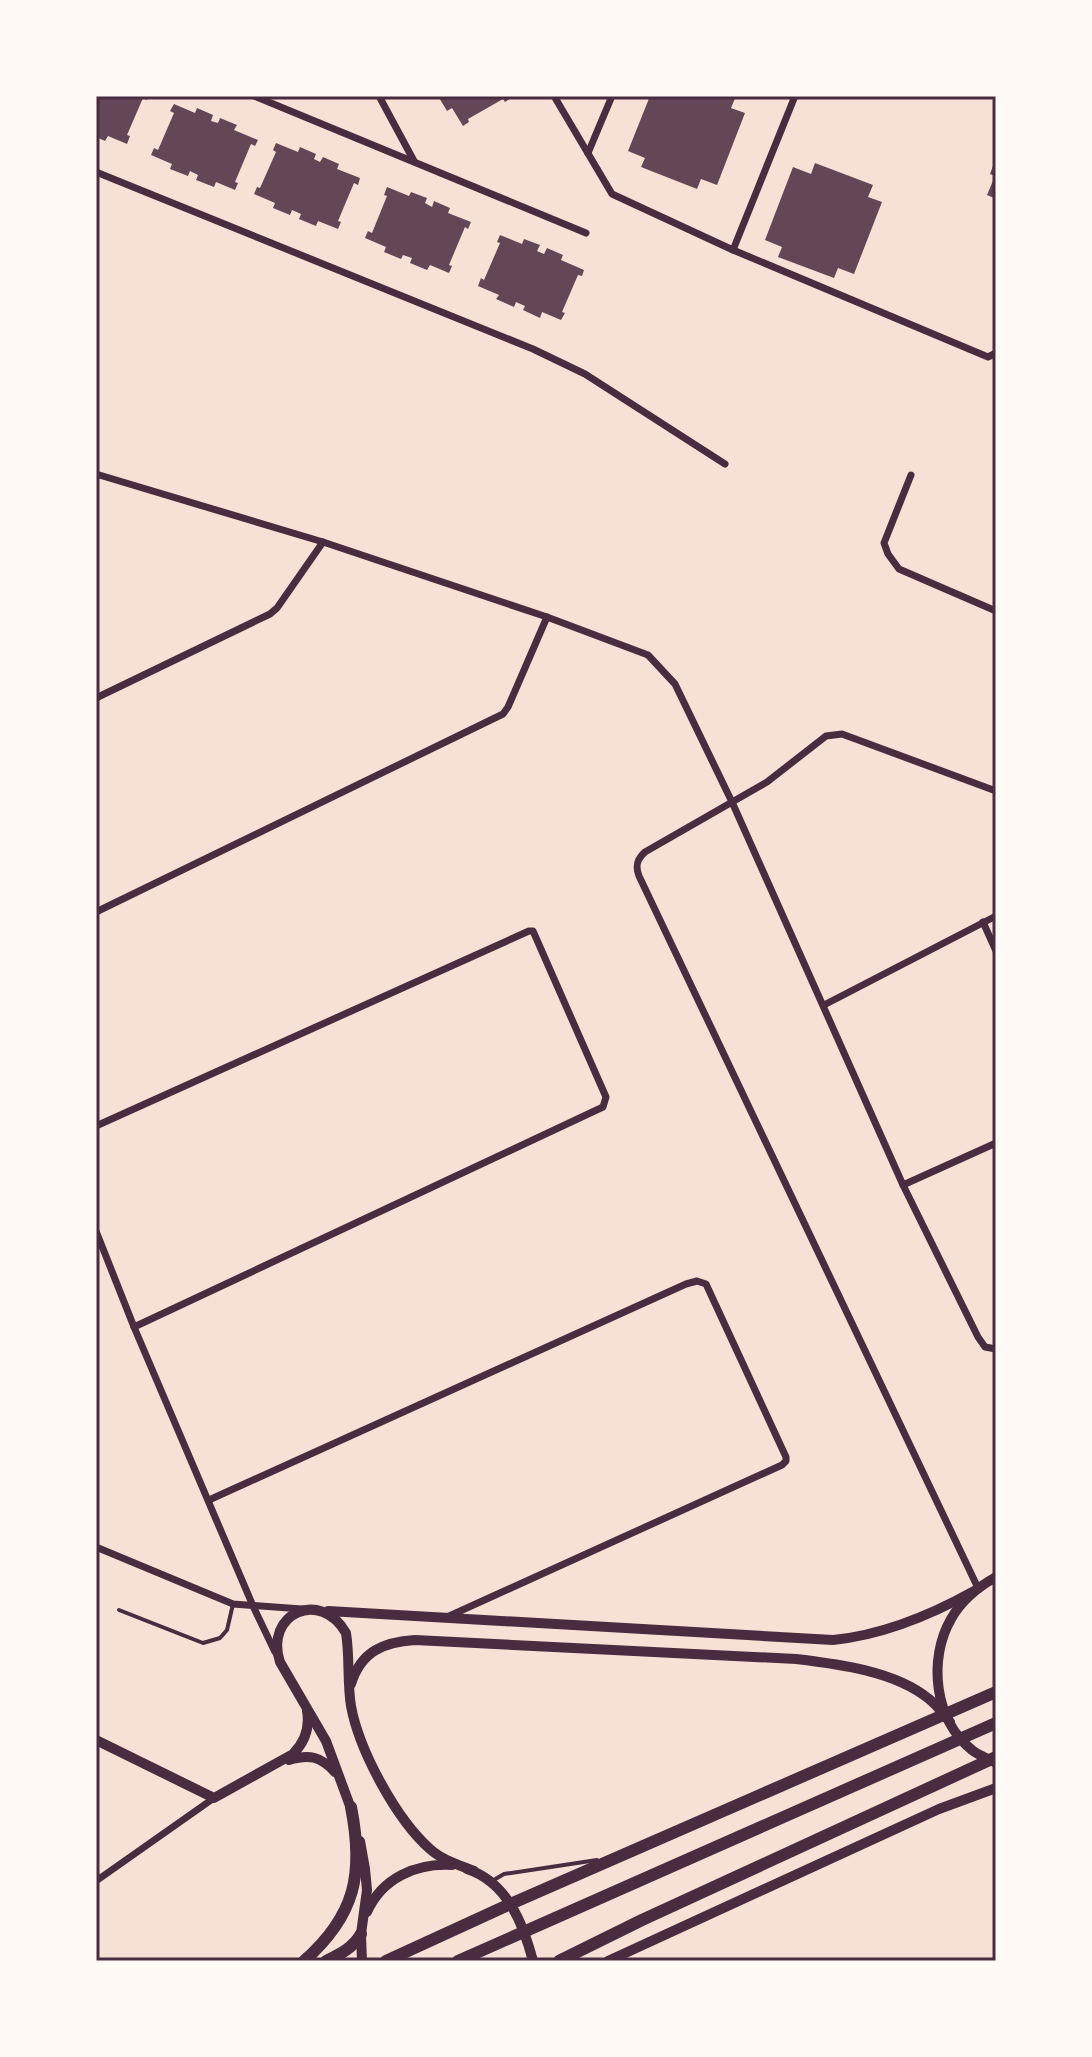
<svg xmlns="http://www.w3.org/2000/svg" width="1092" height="2057" font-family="Roboto,sans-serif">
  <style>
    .building { fill: #644757 }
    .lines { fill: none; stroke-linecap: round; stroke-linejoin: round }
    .service { stroke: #4a2c40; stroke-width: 4 }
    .minor { stroke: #4a2c40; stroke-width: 7 }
    .secondary { stroke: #4a2c40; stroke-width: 10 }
    .primary { stroke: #4a2c40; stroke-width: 12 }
    .neatline { fill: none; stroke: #4a2c40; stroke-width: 3 }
  </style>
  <rect width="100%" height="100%" fill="#f7e1d7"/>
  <g class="building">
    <polygon points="96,96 148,96 147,100 143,98 127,135 130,136 127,144 108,136 105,141 96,137"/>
    <polygon points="438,96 509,96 511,98 505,102 503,99 468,119 469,122 463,126 452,108 447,111"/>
    <polygon points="650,96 736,96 731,108 745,113 717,185 701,179 697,189 641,167 645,158 628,151"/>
    <polygon points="174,104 195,113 197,108 213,115 211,121 218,123 220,118 237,125 234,130 258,140 255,146 251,144 235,182 238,183 235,190 216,182 214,187 196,180 198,175 190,171 188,176 170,169 172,164 151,155 154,148 158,150 174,113 170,111"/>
    <polygon points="276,143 298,152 300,147 316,154 314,159 320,162 323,157 339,164 337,169 360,178 358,185 354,183 338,221 341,222 338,229 318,221 316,226 299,219 301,214 292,210 290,215 273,208 275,203 254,194 257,187 260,188 276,152 273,150"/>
    <polygon points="996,158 996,195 994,198 987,195 995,176 990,174"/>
    <polygon points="815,163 873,185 868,197 882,202 854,274 838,268 834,278 778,257 782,247 765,240 793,167 811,174"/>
    <polygon points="387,187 409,196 411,192 427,198 425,203 432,207 434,201 450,208 448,213 471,222 468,229 465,227 449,265 452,266 449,273 430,265 427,270 410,263 412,258 403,255 401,259 384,252 386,247 365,238 368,231 372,233 387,196 384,195"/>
    <polygon points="500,235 522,244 524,239 540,245 537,251 544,254 547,248 563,255 561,260 584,270 582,276 578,275 562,312 565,313 561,320 542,312 540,318 523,310 525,306 516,302 514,307 496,299 499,295 478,286 481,278 484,280 500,243 497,242"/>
  </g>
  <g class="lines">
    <g class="service">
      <polyline points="119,1610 203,1643 220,1638 227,1630 233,1604"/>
      <polyline points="492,1881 504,1874 597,1860"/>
    </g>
    <g class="minor">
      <polyline points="254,96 586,233"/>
      <polyline points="379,96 414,161"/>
      <polyline points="554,96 612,194 733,250 988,357 996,353"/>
      <polyline points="588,153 612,96"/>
      <polyline points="96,172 533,349 585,374 725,464"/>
      <polyline points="733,250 795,96"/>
      <polyline points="96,474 323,542 547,617 648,655 675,684 732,802 903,1185 978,1337 985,1347 996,1349"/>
      <polyline points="911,475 884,543 888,554 899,569 996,611"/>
      <polyline points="96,698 270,614 277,608 323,542"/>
      <polyline points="96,912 503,714 508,707 547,617"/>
      <polyline points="983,922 996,951"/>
      <polyline points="824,1005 996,916"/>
      <polyline points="96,1126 529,931 533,931 606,1097 603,1107 134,1327"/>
      <polyline points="903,1185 996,1143"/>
      <polyline points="96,1231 134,1327 253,1606 275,1652"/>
      <polyline points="209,1500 686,1284 697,1281 706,1284 786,1457 786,1461 782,1465 447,1617"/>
      <polyline points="96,1547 233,1604 302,1609"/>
      <path d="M978,1588l-339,-712c-4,-10 -2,-17 6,-24l122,-70 59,-46 16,-2 154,57"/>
      <polyline points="96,1881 214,1798"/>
    </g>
    <g class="secondary">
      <path d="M328,1611l505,29c50,-5 98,-25 141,-49"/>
      <path d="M351,1684c10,-33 33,-42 64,-44l381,19c42,5 99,12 133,40 8,6 14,15 21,23"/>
      <path d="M96,1740l118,58 79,-44c12,-12 17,-26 14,-43"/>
      <path d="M289,1760c20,-6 31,-4 46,12"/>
      <path d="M994,1762c-7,-4 -16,-7 -22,-12 -38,-30 -44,-91 -21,-131 10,-18 27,-32 45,-42"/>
      <path d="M353,1814l-27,-73 -46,-79c-16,-48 40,-74 66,-29 4,24 1,49 5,73 8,44 45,113 79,143 12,11 29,16 44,22"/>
      <polyline points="360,1841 365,1869 367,1890 361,1934"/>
      <path d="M467,1869c40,13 56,54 66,92"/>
      <path d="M367,1912c15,-34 49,-49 85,-47"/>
      <polyline points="361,1935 362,1961"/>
      <polyline points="608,1961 939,1809 996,1788"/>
    </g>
    <g class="primary">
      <path d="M304,1961c52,-46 60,-88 47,-154"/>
      <path d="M326,1961c14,-7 27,-13 35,-27"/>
      <polyline points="386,1961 508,1905 996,1692"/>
      <polyline points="458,1961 996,1723"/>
      <polyline points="559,1961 642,1920 996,1757"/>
    </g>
  </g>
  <rect width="1092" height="2057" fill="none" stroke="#fffaf5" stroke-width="196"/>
  <rect x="98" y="98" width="896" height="1861" class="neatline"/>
</svg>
